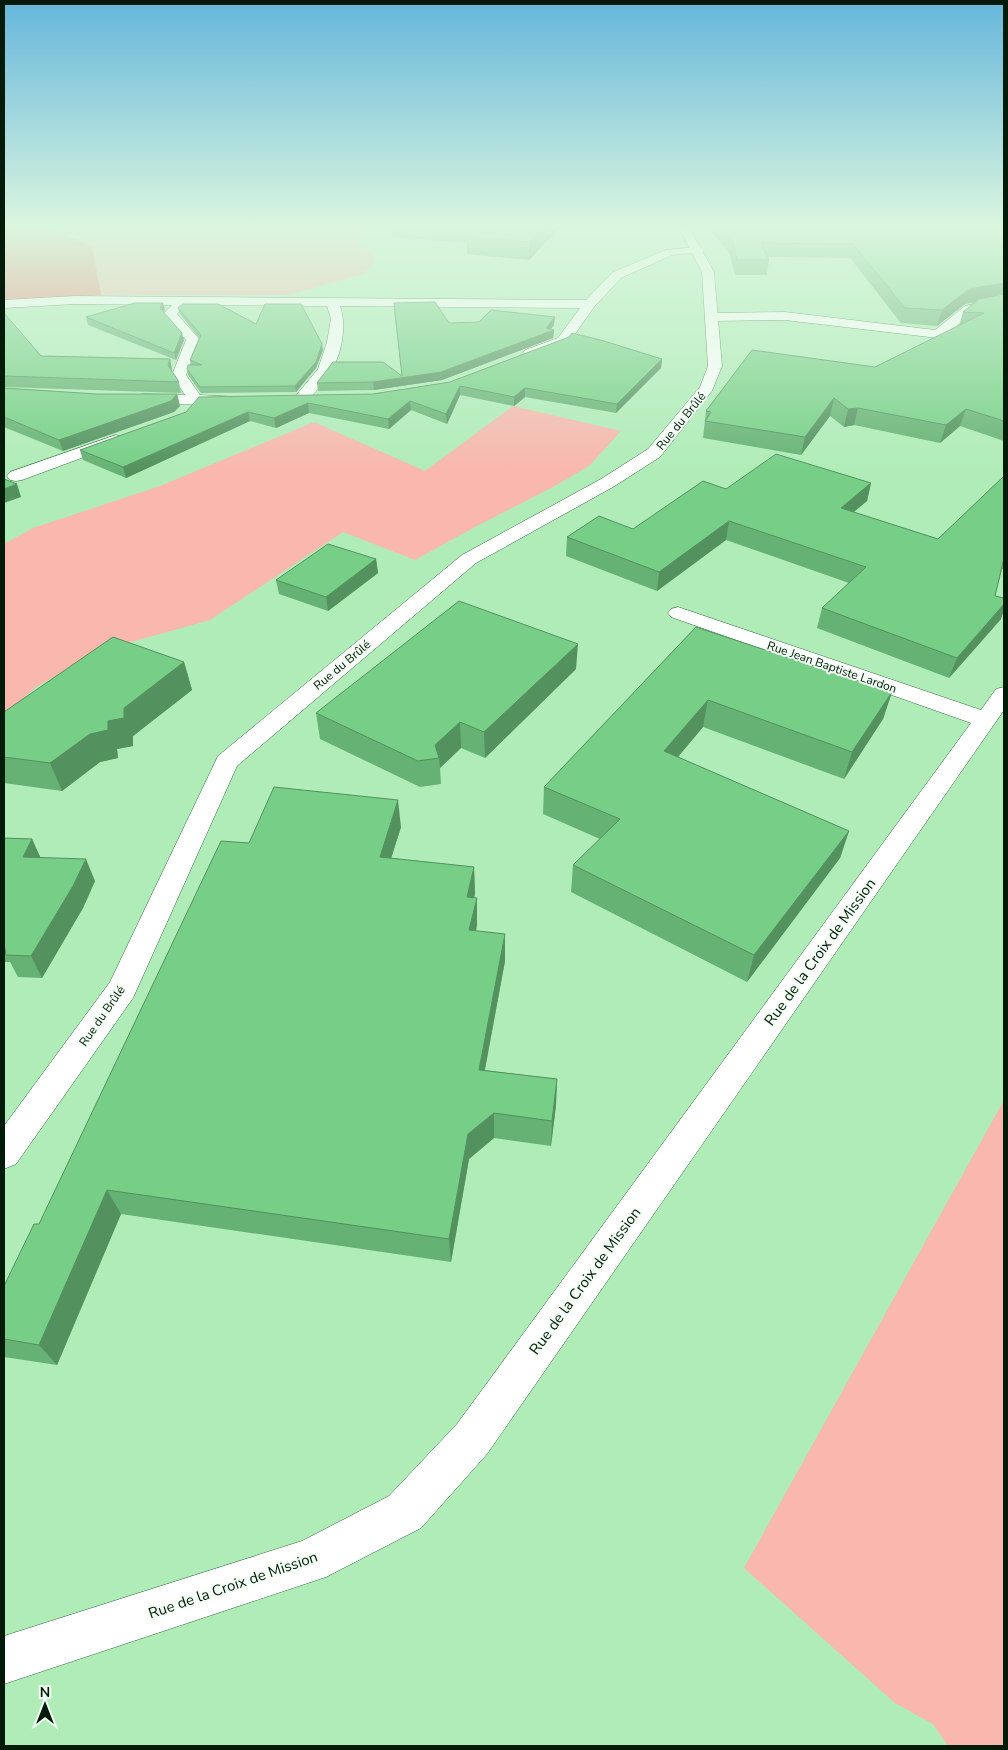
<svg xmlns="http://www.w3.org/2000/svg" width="1008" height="1750" font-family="'Nunito Sans',sans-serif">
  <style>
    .green { fill: #f9b7ad }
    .forest { fill: #ed8275 }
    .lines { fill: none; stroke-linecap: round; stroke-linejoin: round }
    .minor-casing { stroke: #30683b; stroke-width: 1 }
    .major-casing { stroke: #30683b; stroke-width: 1 }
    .minor { fill: #fff; fill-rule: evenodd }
    .major { fill: #fff; fill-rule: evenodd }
    .wall { fill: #66b274 }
    .shaded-wall { fill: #53915e }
    .building { fill: #77cf87; stroke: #53915e }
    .labels { text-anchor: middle; stroke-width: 4; stroke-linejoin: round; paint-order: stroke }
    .street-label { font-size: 12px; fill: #041b09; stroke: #f3fff4 }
    .near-street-label { font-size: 15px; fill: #041b09; stroke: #f3fff4 }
  </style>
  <rect width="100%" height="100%" fill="#b0ecb8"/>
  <g class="green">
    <polygon points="50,226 353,226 375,261 363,274 288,295 101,295 92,246 60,234 65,230"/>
    <polygon points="513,406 621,431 589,466 553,487 473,528 415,560 343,532 210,620 102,650 36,687 4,715 4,544 33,528 160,486 314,422 425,471"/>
    <polygon points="1004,1100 1004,1746 948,1746 933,1724 895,1703 744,1568"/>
  </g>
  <polygon class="forest" points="4,226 41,226 92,246 101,295 4,300"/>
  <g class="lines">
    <g class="minor-casing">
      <g id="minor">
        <path d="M698,247l4,1 2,2 -2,2 -30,3 -51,23 -27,29 -26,37 -38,13 -5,-1 -2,-3 2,-3 33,-12 22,-30 -240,-2c7,19 2,46 -8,64 -6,11 -17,22 -25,31h-10l-3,-3 24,-29 9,-27 4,-23 -4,-13 -141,-1 -9,9 23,26 -14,35 14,20 39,2 3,3 -3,3 -5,2 -92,-1 -5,-2 -3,-3 3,-3 5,-2 43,1 -13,-20 14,-35 -23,-26 9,-9 -97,-1 -71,4v-8l71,-4 511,4 27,-28 53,-22z"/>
        <polygon points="1004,299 1004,307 974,312 943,337 938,338 785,320 712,321 705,317 712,313 785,312 935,330 965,306"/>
        <polygon points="116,435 122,437 124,440 122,443 22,480 16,481 10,480 7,476 10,472"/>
        <polygon points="678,607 981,710 996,689 1004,687 1004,710 487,1454 421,1528 326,1577 4,1684 4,1636 302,1541 389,1496 457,1424 971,723 671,617 668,613 671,609"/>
      </g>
    </g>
    <g class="major-casing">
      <polygon id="major" points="678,226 688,226 714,272 722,366 712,391 660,457 613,487 476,563 237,766 133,998 16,1164 4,1169 4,1126 110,982 218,756 462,555 601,479 648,449 700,387 708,366 702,272"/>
    </g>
    <use href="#minor" class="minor"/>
    <use href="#major" class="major"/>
  </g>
  <g class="wall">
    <polygon points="391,226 561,226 529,260 467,254 467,243 392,237"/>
    <polygon points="707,226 1004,226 1004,441 960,426 940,443 854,425 844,427 830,416 801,455 703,438 706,411 875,367 959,326 963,312 974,302 965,304 937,326 901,323 850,258 767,257 769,260 767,275 735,275 730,254"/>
    <polygon points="178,308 256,324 323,350 316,368 296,392 201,393 188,375 187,369 191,365 190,360 199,338 180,314"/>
    <polygon points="165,310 163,312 184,340 176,360 88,325 86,317"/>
    <polygon points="394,311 449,323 554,325 551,329 554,330 553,338 442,380 374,390 318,391 317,383 402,376"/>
    <polygon points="4,313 41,356 170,359 172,371 179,382 181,393 4,387"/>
    <polygon points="662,359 661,368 616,413 525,397 514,406 460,395 447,424 411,410 389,429 309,413 276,428 250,421 126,478 83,460 80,450 186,412 373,394"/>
    <polygon points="4,388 97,394 177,394 180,406 174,412 63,451 4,427"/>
    <polygon points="1004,476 1004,569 1002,569 995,596 1001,619 949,678 817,628 822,608 849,583 726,540 657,591 566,556 567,537 633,529 726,489 871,483 867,501 854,512 938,539"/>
    <polygon points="376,559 378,573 328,611 279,594 276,580"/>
    <polygon points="696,627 892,692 883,719 844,779 703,727 678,757 849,831 840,858 747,982 571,892 573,865 600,839 543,814 544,787"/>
    <polygon points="184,662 192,690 133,736 133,746 117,749 118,758 100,762 62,791 4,783 4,712"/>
    <polygon points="576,669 485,758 461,748 440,768 441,784 420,787 320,739 316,713"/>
    <polygon points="401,827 391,858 474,867 475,894 474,897 477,925 476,931 505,961 485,1070 557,1079 556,1105 551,1146 494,1138 469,1159 451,1262 121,1214 57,1365 4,1357 4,1286 39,1224 249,843"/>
    <polygon points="4,838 32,839 40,857 95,881 83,908 42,978 18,977 10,962 4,962"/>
  </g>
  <g class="shaded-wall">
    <polygon points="546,226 561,226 529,260 529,242"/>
    <polygon points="1004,283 1004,297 965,304 937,326 942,310 969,289"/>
    <polygon points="163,303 165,310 162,315 160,308"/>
    <polygon points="555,317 554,325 548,332 554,330 553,338 442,380 374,390 373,382 441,372 546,328"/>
    <polygon points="182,333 184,340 176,360 174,353"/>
    <polygon points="322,344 323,350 316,368 296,392 295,386"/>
    <polygon points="170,359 172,370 170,376 168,365"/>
    <polygon points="662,359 661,368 616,413 617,404"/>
    <polygon points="460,386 460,395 447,424 446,414"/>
    <polygon points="525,388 525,397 514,406 514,397"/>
    <polygon points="177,394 180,406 174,412 63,451 59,440"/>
    <polygon points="834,398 830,416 801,455 805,437"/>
    <polygon points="410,401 411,410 389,429 388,419"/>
    <polygon points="308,403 309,413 276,428 274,418"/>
    <polygon points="858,408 854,425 844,427 848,409"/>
    <polygon points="966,409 960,426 940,443 946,425"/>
    <polygon points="248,412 250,421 126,478 123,467"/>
    <polygon points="871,483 867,501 836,526 841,508"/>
    <polygon points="17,484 21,497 4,503 4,489"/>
    <polygon points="729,521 726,540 657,591 659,572"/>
    <polygon points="376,559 378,573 328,611 326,597"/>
    <polygon points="1004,604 1004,610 1001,619 949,678 957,658"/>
    <polygon points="578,644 576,669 485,758 484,732"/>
    <polygon points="184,662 192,690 133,736 133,746 117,749 118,758 100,762 62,791 50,763 108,721"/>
    <polygon points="892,692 883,719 844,779 852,752"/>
    <polygon points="708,700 703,727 660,778 664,751"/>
    <polygon points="460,722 461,748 440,768 439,758 435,745"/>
    <polygon points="398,800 401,827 383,884 380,857"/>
    <polygon points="849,831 840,858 747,982 754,955"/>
    <polygon points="32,839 42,861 23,857"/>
    <polygon points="86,859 95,881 83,908 42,978 31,956"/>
    <polygon points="474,867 475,894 468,924 467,897"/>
    <polygon points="477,898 477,925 470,957 469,930"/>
    <polygon points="505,934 505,961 480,1095 479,1070"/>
    <polygon points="557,1079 556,1105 551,1146 552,1121"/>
    <polygon points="494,1113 494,1138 469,1159 451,1262 449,1239 468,1134"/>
    <polygon points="107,1190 121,1214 57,1365 39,1345"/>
  </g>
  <g class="building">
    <polygon points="462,226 546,226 529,242 466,236 477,227"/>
    <polygon points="720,226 1004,226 1004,283 969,289 942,310 905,308 853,244 761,243 769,260 737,260 732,240"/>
    <polygon points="1004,294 1004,421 966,409 946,425 858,408 848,409 834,398 805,437 705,421 711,412 706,411 752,350 875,367 984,313 963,312 979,299"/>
    <polygon points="435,302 449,323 479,322 491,310 555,317 546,328 554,330 441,372 373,382 317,383 333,362 383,362 402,376 394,303"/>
    <polygon points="135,303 163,303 160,308 182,333 174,353 86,317"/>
    <polygon points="183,304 218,304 256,324 265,304 301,304 322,344 316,362 295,386 200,387 187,369 188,365 202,365 190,360 201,335 178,308"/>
    <polygon points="4,313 41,356 170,359 168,365 179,382 4,376"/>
    <polygon points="572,333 604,341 662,359 617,404 525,388 514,397 460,386 446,414 410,401 388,419 308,403 274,418 248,412 123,467 80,450 186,412 199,397 373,394 450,382 569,337"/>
    <polygon points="4,388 97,394 177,394 171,401 59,440 4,417"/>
    <polygon points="776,454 871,483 841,508 938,539 1004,476 1004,558 995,596 1004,598 1004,604 957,658 822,608 866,567 729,521 659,572 567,537 599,516 633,529 703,481 726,489"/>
    <polygon points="4,479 17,484 4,489"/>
    <polygon points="328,544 376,559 326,597 276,580"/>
    <polygon points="459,601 578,644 484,732 460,722 435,745 439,758 418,761 316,713"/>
    <polygon points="696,627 892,692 852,752 708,700 664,751 849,831 754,955 573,865 620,819 544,787"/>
    <polygon points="113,637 184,662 124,708 124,718 108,721 108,730 90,734 50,763 4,757 4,712"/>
    <polygon points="274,787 398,800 380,857 474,867 467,897 477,898 469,930 505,934 479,1070 557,1079 552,1121 494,1113 468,1134 449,1239 107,1190 39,1345 4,1339 4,1286 34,1224 39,1224 221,841 249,843"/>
    <polygon points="4,838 32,839 23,857 86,859 73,886 31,956 6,955 4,943"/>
  </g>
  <linearGradient id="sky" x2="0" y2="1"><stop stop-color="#65b6dc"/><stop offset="0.48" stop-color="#dbf6df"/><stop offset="1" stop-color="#dbf6df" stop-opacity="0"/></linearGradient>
  <rect width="1008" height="471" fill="url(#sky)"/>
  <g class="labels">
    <g class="street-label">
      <text transform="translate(681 421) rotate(-51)" y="4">Rue du Brûlé</text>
      <text transform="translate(342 665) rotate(-40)" y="4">Rue du Brûlé</text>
      <text transform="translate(832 667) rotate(19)" y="4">Rue Jean Baptiste Lardon</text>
      <text transform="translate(102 1016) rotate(-55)" y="4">Rue du Brûlé</text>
    </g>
    <g class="near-street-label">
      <text transform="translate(820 952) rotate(-54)" y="5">Rue de la Croix de Mission</text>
      <text transform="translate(585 1281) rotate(-54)" y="5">Rue de la Croix de Mission</text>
      <text transform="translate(233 1585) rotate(-19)" y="5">Rue de la Croix de Mission</text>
    </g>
  </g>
  <rect width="1008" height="1750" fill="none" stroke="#041b09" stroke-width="10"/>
  <g transform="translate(45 1705)" stroke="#f3fff4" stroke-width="4" paint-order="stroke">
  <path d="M0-4L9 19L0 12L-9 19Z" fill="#041b09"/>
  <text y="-8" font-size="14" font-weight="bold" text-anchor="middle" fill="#041b09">N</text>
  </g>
</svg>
